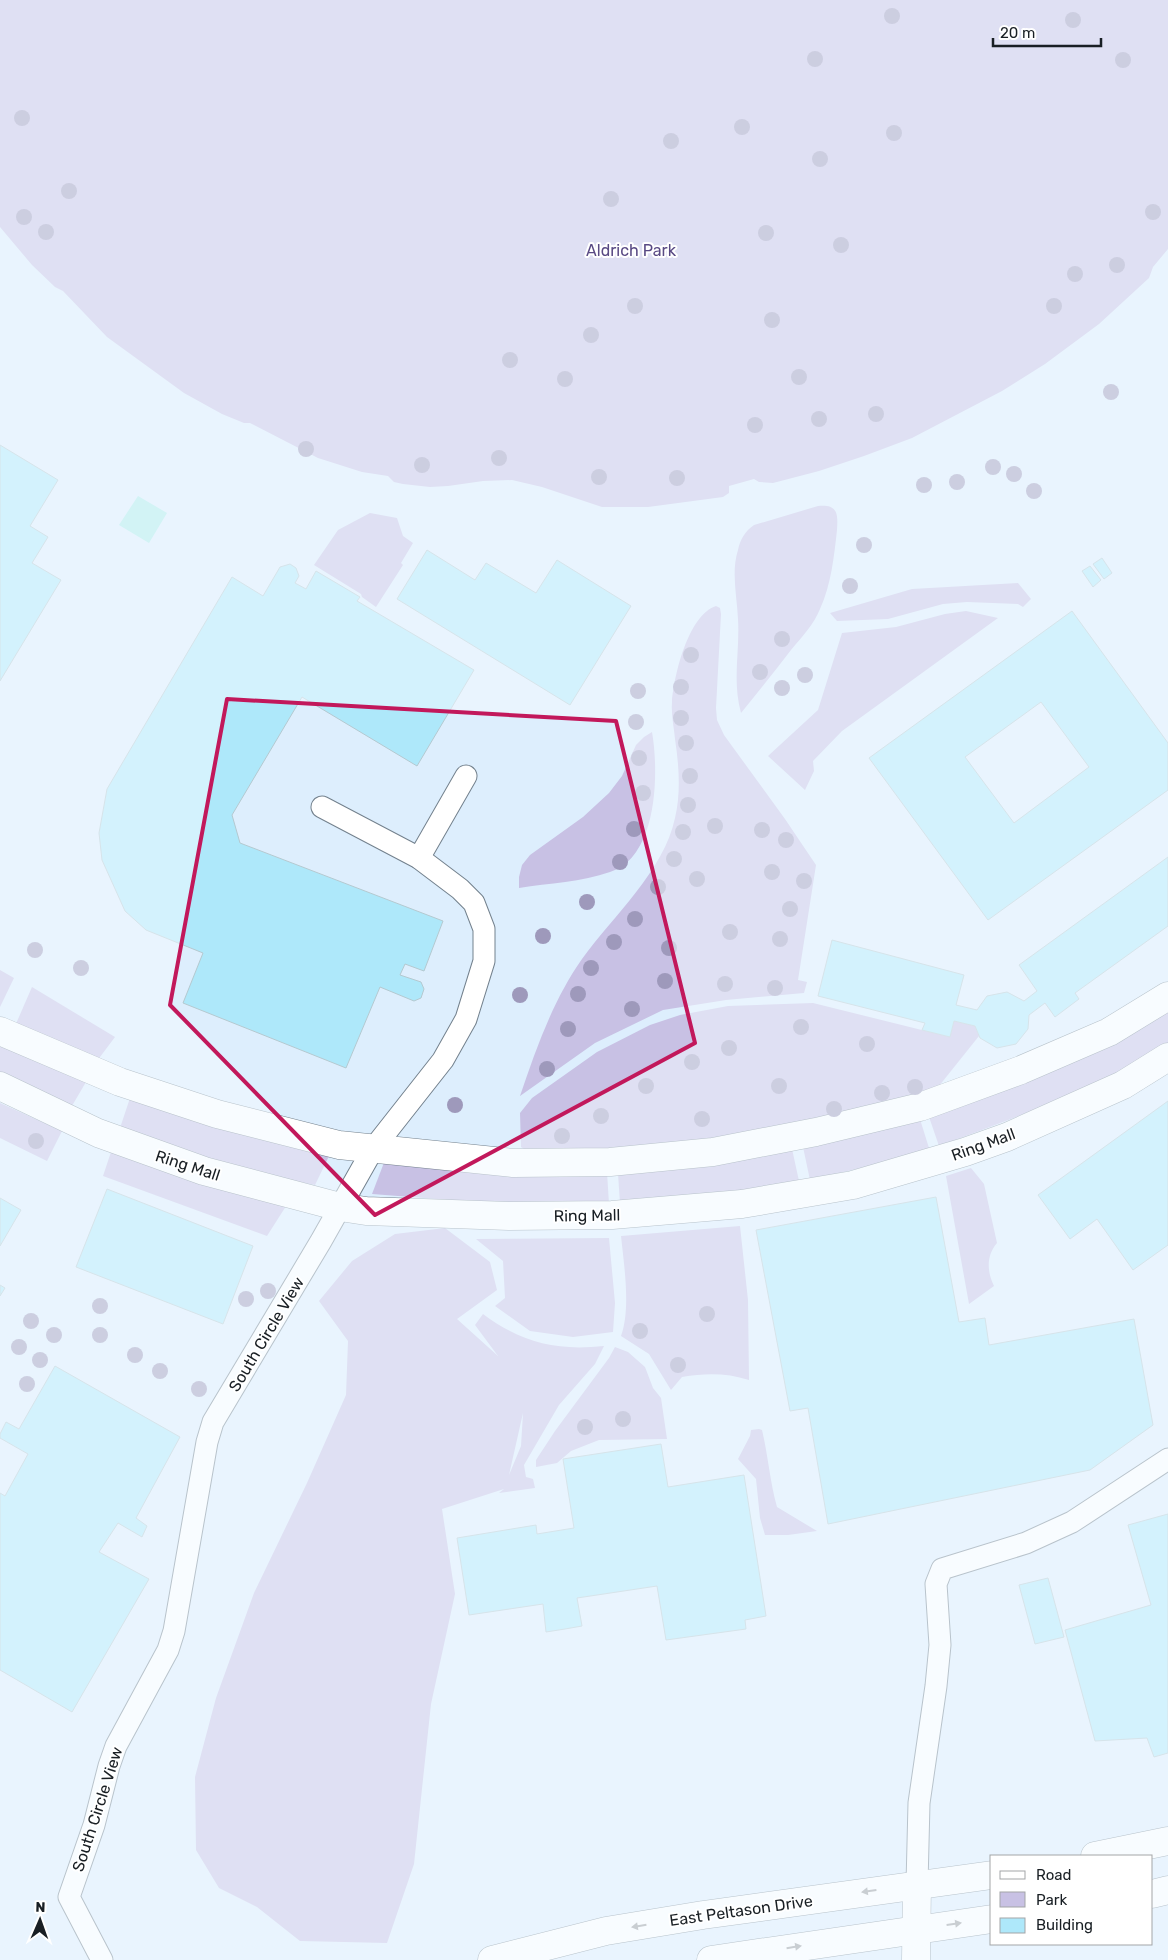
<svg xmlns="http://www.w3.org/2000/svg" width="1168" height="1960" font-family="Rubik,sans-serif">
  <style>
    .built { fill: #ddeefd; fill-rule: evenodd }
    .green { fill: #c8c1e4; fill-rule: evenodd }
    .water { fill: #abebe9 }
    .building { fill: #aee8fa; stroke: #b4c9d0; fill-rule: evenodd }
    .lines { fill: none; stroke-linecap: round; stroke-linejoin: round }
    .lane-casing { stroke: #73818d; stroke-width: 23 }
    .street-casing { stroke: #73818d; stroke-width: 29 }
    .secondary-casing { stroke: #73818d; stroke-width: 29 }
    .lane { stroke: #fff; stroke-width: 21 }
    .street { stroke: #fff; stroke-width: 28 }
    .secondary { stroke: #fff; stroke-width: 28 }
    .tree { fill: #9e99bb }
    .oneway { fill: #989a9c }
    .marked { fill: none; stroke: #c2185b; stroke-width: 4; stroke-linejoin: round }
    .labels { text-anchor: middle; stroke-width: 4; stroke-linejoin: round; paint-order: stroke }
    .park-label { font-size: 16px; fill: #594a84; stroke: #fff }
    .street-label { font-size: 16px; fill: #191f24; stroke: #fff }
  </style>
  <rect width="100%" height="100%" fill="#f3f9ff"/>
  <path class="built" d="M0,0h1168v1960h-1168zM992,1856h160v88h-160z"/>
  <g class="green">
    <polygon points="0,0 1168,0 1168,249 1153,267 1149,278 1099,324 1045,364 1002,391 912,438 864,456 819,471 773,483 759,482 754,479 729,486 729,493 723,497 648,507 602,507 542,487 512,480 483,481 448,486 430,487 403,484 394,482 388,476 362,472 318,458 250,423 244,423 222,414 184,393 107,337 63,291 55,287 32,265 0,227"/>
    <path d="M818,506c20,-2 20,8 19,24 -3,27 -6,55 -17,79 -6,15 -18,28 -29,41 -16,21 -33,42 -50,63 -9,-33 -1,-61 -3,-94 -1,-23 -7,-47 0,-69 2,-10 7,-19 16,-25z"/>
    <polygon points="370,513 397,518 403,536 413,543 401,563 403,565 376,607 362,597 361,594 314,565 338,530"/>
    <polygon points="1018,583 1031,599 1023,607 1018,604 967,602 943,604 888,619 837,621 830,613 912,589"/>
    <path d="M716,606l4,2 1,6 -5,94 1,12 7,15 61,84 31,46 -18,115 9,2 -3,11 -78,7 -63,10 -68,33 -75,53c16,-47 33,-96 62,-137 31,-43 82,-88 93,-141 6,-25 4,-53 0,-79 -1,-12 -4,-24 -3,-37 2,-26 16,-87 44,-96z"/>
    <polygon points="966,611 998,618 842,731 813,761 814,771 805,790 768,756 818,710 842,633 896,627 945,614"/>
    <path d="M652,732c7,40 6,125 -42,140 -28,10 -61,11 -91,16v-11l3,-12 8,-10 53,-38 26,-24 13,-17 14,-31 8,-8z"/>
    <polygon points="0,970 14,978 0,1007"/>
    <polygon points="32,987 115,1037 97,1061 15,1026"/>
    <polygon points="813,1003 950,1037 954,1021 975,1026 979,1036 935,1091 758,1131 673,1144 624,1149 527,1151 521,1147 520,1113 532,1098 597,1052 650,1025 680,1015 728,1006"/>
    <path d="M1168,1006v40c-72,42 -151,71 -229,100l-11,-32z"/>
    <polygon points="0,1043 86,1082 69,1111 0,1078"/>
    <polygon points="130,1098 330,1154 315,1185 264,1175 119,1131"/>
    <polygon points="0,1103 62,1131 47,1161 0,1138"/>
    <polygon points="919,1116 929,1148 869,1166 810,1180 803,1147"/>
    <polygon points="792,1149 799,1181 754,1191 620,1204 618,1173"/>
    <polygon points="111,1152 288,1203 267,1236 103,1176"/>
    <polygon points="385,1160 607,1172 609,1204 489,1203 372,1194"/>
    <path d="M971,1168l13,16 13,59c-11,13 -10,29 -3,43l-25,18 -23,-128z"/>
    <path d="M740,1226l8,74 1,80c-22,-7 -43,-7 -67,-3l-11,13 -22,-36 -28,-18c10,-27 3,-71 0,-100z"/>
    <path d="M445,1228l45,34 7,28 -40,29 41,37 -23,-31 8,-11c39,29 73,37 121,32l-9,18 -36,41 -35,60 2,12 7,2 2,9 -36,5 5,-4 -62,20 13,85 -24,110 -17,160 -27,79 -87,-2 -43,-34 -38,-19 -23,-38 -1,-73 21,-79 38,-105 53,-110 39,-88 2,-54 -29,-40 33,-40 43,-27zM523,1413l-2,33 -12,29z"/>
    <polygon points="609,1238 615,1303 613,1332 573,1337 530,1331 495,1306 505,1298 503,1261 476,1239"/>
    <polygon points="615,1347 628,1352 645,1367 653,1388 661,1398 667,1439 599,1440 571,1451 557,1463 536,1467 536,1460 555,1431 609,1358"/>
    <path d="M759,1429l3,1c6,25 8,52 15,77l40,24 -29,4h-23l-5,-17 -4,-39 -18,-20 12,-23 1,-6z"/>
  </g>
  <polygon class="water" points="138,496 167,513 149,543 119,525"/>
  <g class="building">
    <polygon points="0,445 58,480 30,526 48,537 32,563 61,580 0,681"/>
    <polygon points="427,550 475,580 486,563 536,593 557,560 631,606 570,705 397,599"/>
    <polygon points="1102,558 1112,573 1104,579 1093,564"/>
    <polygon points="290,564 296,568 299,576 295,583 306,589 316,571 360,597 357,601 474,670 417,766 302,697 232,815 240,843 443,921 424,971 405,964 400,975 421,982 424,989 421,998 414,1001 380,987 346,1068 183,1003 203,953 146,930 125,911 102,860 99,833 107,789 232,577 263,596 280,567"/>
    <polygon points="1090,566 1101,580 1093,587 1082,571"/>
    <path d="M1072,611l96,132v47l-180,130 -119,-162zM1041,702l48,65 -75,56 -49,-66z"/>
    <polygon points="1168,857 1168,926 1075,993 1079,999 1055,1017 1045,1003 1029,1015 1028,1029 1016,1044 997,1048 980,1038 975,1026 954,1021 950,1037 922,1030 925,1023 818,996 832,940 964,975 956,1005 977,1010 987,996 1007,992 1024,1001 1037,991 1019,965"/>
    <polygon points="1168,1101 1168,1245 1133,1270 1097,1219 1070,1239 1038,1195"/>
    <polygon points="107,1189 253,1246 223,1324 76,1267"/>
    <polygon points="936,1197 959,1322 985,1318 989,1345 1134,1319 1153,1425 1090,1470 828,1524 808,1408 790,1411 756,1230"/>
    <polygon points="0,1198 21,1210 0,1246"/>
    <polygon points="0,1285 5,1288 0,1296"/>
    <polygon points="55,1366 180,1437 136,1518 147,1526 142,1537 118,1523 99,1552 149,1579 72,1712 0,1670 0,1493 5,1496 28,1454 0,1438 0,1434 6,1422 19,1429"/>
    <polygon points="661,1444 668,1487 744,1475 766,1616 745,1620 746,1629 666,1640 657,1586 577,1598 582,1626 565,1629 546,1632 543,1604 469,1615 457,1538 536,1525 537,1534 574,1528 563,1459"/>
    <polygon points="1168,1514 1168,1753 1154,1757 1147,1738 1095,1741 1065,1630 1151,1605 1128,1525"/>
    <polygon points="1048,1578 1064,1637 1035,1644 1019,1585"/>
  </g>
  <g class="lines">
    <g class="lane-casing">
      <g id="lane">
        <polyline points="419,858 466,776"/>
        <polyline points="917,1884 919,1803 936,1686 940,1645 936,1584 942,1569 1026,1543 1072,1522 1168,1459"/>
        <polyline points="102,1960 69,1897 94,1825 109,1766 116,1746 168,1650 174,1631 207,1442 213,1422 321,1241 373,1149 443,1060 466,1019 484,961 484,929 474,903 460,889 419,858 322,807"/>
      </g>
    </g>
    <g class="street-casing">
      <g id="street">
        <polyline points="0,1031 120,1082 217,1114 339,1145 513,1163 610,1162 713,1152 816,1132 920,1107 1021,1070 1109,1032 1168,996"/>
        <polyline points="0,1086 98,1133 204,1171 340,1207 366,1211 509,1216 612,1215 742,1204 853,1185 965,1152 1007,1137 1123,1085 1168,1057"/>
      </g>
    </g>
    <g class="secondary-casing">
      <g id="secondary">
        <polyline points="1095,1856 1168,1841"/>
        <polyline points="1152,1894 1168,1890"/>
        <polyline points="492,1960 606,1931 703,1915 992,1875"/>
        <polyline points="711,1960 992,1919"/>
        <polyline points="916,1960 917,1884"/>
      </g>
    </g>
    <use href="#lane" class="lane"/>
    <use href="#street" class="street"/>
    <use href="#secondary" class="secondary"/>
  </g>
  <g class="tree">
    <circle cx="892" cy="16" r="8"/>
    <circle cx="1073" cy="20" r="8"/>
    <circle cx="815" cy="59" r="8"/>
    <circle cx="1123" cy="60" r="8"/>
    <circle cx="22" cy="118" r="8"/>
    <circle cx="742" cy="127" r="8"/>
    <circle cx="894" cy="133" r="8"/>
    <circle cx="671" cy="141" r="8"/>
    <circle cx="820" cy="159" r="8"/>
    <circle cx="69" cy="191" r="8"/>
    <circle cx="611" cy="199" r="8"/>
    <circle cx="1153" cy="212" r="8"/>
    <circle cx="24" cy="217" r="8"/>
    <circle cx="46" cy="232" r="8"/>
    <circle cx="766" cy="233" r="8"/>
    <circle cx="841" cy="245" r="8"/>
    <circle cx="1117" cy="265" r="8"/>
    <circle cx="1075" cy="274" r="8"/>
    <circle cx="635" cy="306" r="8"/>
    <circle cx="1054" cy="306" r="8"/>
    <circle cx="772" cy="320" r="8"/>
    <circle cx="591" cy="335" r="8"/>
    <circle cx="510" cy="360" r="8"/>
    <circle cx="799" cy="377" r="8"/>
    <circle cx="565" cy="379" r="8"/>
    <circle cx="1111" cy="392" r="8"/>
    <circle cx="876" cy="414" r="8"/>
    <circle cx="819" cy="419" r="8"/>
    <circle cx="755" cy="425" r="8"/>
    <circle cx="306" cy="449" r="8"/>
    <circle cx="499" cy="458" r="8"/>
    <circle cx="422" cy="465" r="8"/>
    <circle cx="993" cy="467" r="8"/>
    <circle cx="1014" cy="474" r="8"/>
    <circle cx="599" cy="477" r="8"/>
    <circle cx="677" cy="478" r="8"/>
    <circle cx="957" cy="482" r="8"/>
    <circle cx="924" cy="485" r="8"/>
    <circle cx="1034" cy="491" r="8"/>
    <circle cx="864" cy="545" r="8"/>
    <circle cx="850" cy="586" r="8"/>
    <circle cx="782" cy="639" r="8"/>
    <circle cx="691" cy="655" r="8"/>
    <circle cx="760" cy="672" r="8"/>
    <circle cx="805" cy="675" r="8"/>
    <circle cx="681" cy="687" r="8"/>
    <circle cx="782" cy="688" r="8"/>
    <circle cx="638" cy="691" r="8"/>
    <circle cx="681" cy="718" r="8"/>
    <circle cx="636" cy="722" r="8"/>
    <circle cx="686" cy="743" r="8"/>
    <circle cx="639" cy="758" r="8"/>
    <circle cx="690" cy="776" r="8"/>
    <circle cx="643" cy="793" r="8"/>
    <circle cx="688" cy="805" r="8"/>
    <circle cx="715" cy="826" r="8"/>
    <circle cx="634" cy="829" r="8"/>
    <circle cx="762" cy="830" r="8"/>
    <circle cx="683" cy="832" r="8"/>
    <circle cx="786" cy="840" r="8"/>
    <circle cx="674" cy="859" r="8"/>
    <circle cx="620" cy="862" r="8"/>
    <circle cx="772" cy="872" r="8"/>
    <circle cx="697" cy="879" r="8"/>
    <circle cx="804" cy="881" r="8"/>
    <circle cx="658" cy="887" r="8"/>
    <circle cx="587" cy="902" r="8"/>
    <circle cx="790" cy="909" r="8"/>
    <circle cx="635" cy="919" r="8"/>
    <circle cx="730" cy="932" r="8"/>
    <circle cx="543" cy="936" r="8"/>
    <circle cx="780" cy="939" r="8"/>
    <circle cx="614" cy="942" r="8"/>
    <circle cx="669" cy="948" r="8"/>
    <circle cx="35" cy="950" r="8"/>
    <circle cx="81" cy="968" r="8"/>
    <circle cx="591" cy="968" r="8"/>
    <circle cx="665" cy="981" r="8"/>
    <circle cx="725" cy="984" r="8"/>
    <circle cx="775" cy="988" r="8"/>
    <circle cx="578" cy="994" r="8"/>
    <circle cx="520" cy="995" r="8"/>
    <circle cx="632" cy="1009" r="8"/>
    <circle cx="801" cy="1027" r="8"/>
    <circle cx="568" cy="1029" r="8"/>
    <circle cx="867" cy="1044" r="8"/>
    <circle cx="729" cy="1048" r="8"/>
    <circle cx="692" cy="1062" r="8"/>
    <circle cx="547" cy="1069" r="8"/>
    <circle cx="646" cy="1086" r="8"/>
    <circle cx="779" cy="1086" r="8"/>
    <circle cx="915" cy="1087" r="8"/>
    <circle cx="882" cy="1093" r="8"/>
    <circle cx="455" cy="1105" r="8"/>
    <circle cx="834" cy="1109" r="8"/>
    <circle cx="601" cy="1116" r="8"/>
    <circle cx="702" cy="1119" r="8"/>
    <circle cx="562" cy="1136" r="8"/>
    <circle cx="36" cy="1141" r="8"/>
    <circle cx="268" cy="1291" r="8"/>
    <circle cx="246" cy="1299" r="8"/>
    <circle cx="100" cy="1306" r="8"/>
    <circle cx="707" cy="1314" r="8"/>
    <circle cx="31" cy="1321" r="8"/>
    <circle cx="640" cy="1331" r="8"/>
    <circle cx="54" cy="1335" r="8"/>
    <circle cx="100" cy="1335" r="8"/>
    <circle cx="19" cy="1347" r="8"/>
    <circle cx="135" cy="1355" r="8"/>
    <circle cx="40" cy="1360" r="8"/>
    <circle cx="678" cy="1365" r="8"/>
    <circle cx="160" cy="1371" r="8"/>
    <circle cx="27" cy="1384" r="8"/>
    <circle cx="199" cy="1389" r="8"/>
    <circle cx="623" cy="1419" r="8"/>
    <circle cx="585" cy="1427" r="8"/>
  </g>
  <defs><path id="oneway-solid" d="M-6-.8H1V-3.2L6.5 0L1 3.2V.8H-6Z" transform="scale(1.25)"/></defs>
  <g class="oneway">
    <use href="#oneway-solid" transform="translate(869 1891) rotate(172)"/>
    <use href="#oneway-solid" transform="translate(954 1924) rotate(-8)"/>
    <use href="#oneway-solid" transform="translate(639 1926) rotate(171)"/>
    <use href="#oneway-solid" transform="translate(794 1947) rotate(-9)"/>
  </g>
  <path d="M0 0H1168V1960H0ZM227,699l389,22 79,322 -320,172 -205,-210z" fill="#f3f9ff" fill-opacity=".55" fill-rule="evenodd"/>
  <path class="marked" d="M227,699l389,22 79,322 -320,172 -205,-210z"/>
  <g class="labels">
    <g class="park-label">
      <text x="631" y="256">Aldrich Park</text>
    </g>
    <g class="street-label">
      <text transform="translate(983 1144) rotate(-20)" y="6">Ring Mall</text>
      <text transform="translate(188 1165) rotate(18)" y="6">Ring Mall</text>
      <text transform="translate(587 1215) rotate(-1)" y="6">Ring Mall</text>
      <text transform="translate(266 1334) rotate(-59)" y="6">South Circle View</text>
      <text transform="translate(97 1809) rotate(-72)" y="6">South Circle View</text>
      <text transform="translate(741 1910) rotate(-8)" y="6">East Peltason Drive</text>
    </g>
  </g>
  <rect x="990" y="1855" width="162" height="90" fill="#ffffff" stroke="#a3a5a7"/>
  <rect x="1000" y="1871" width="25" height="8" fill="#ffffff" stroke="#a3a5a7"/>
  <text x="1036" y="1880" font-size="15" fill="#191f24">Road</text>
  <rect x="1000" y="1892" width="25" height="15" fill="#c8c1e4" stroke="#a3a5a7"/>
  <text x="1036" y="1905" font-size="15" fill="#191f24">Park</text>
  <rect x="1000" y="1918" width="25" height="15" fill="#aee8fa" stroke="#a3a5a7"/>
  <text x="1036" y="1930" font-size="15" fill="#191f24">Building</text>
  <g transform="translate(40 1920) rotate(2)" stroke="#ffffff" stroke-width="4" paint-order="stroke">
  <path d="M0-4L9 19L0 12L-9 19Z" fill="#191f24"/>
  <text y="-8" font-size="14" font-weight="bold" text-anchor="middle" fill="#191f24">N</text>
  </g>
  <path d="M993 38v8h108v-8" fill="none" stroke="#191f24" stroke-width="2.5"/>
  <text x="1000" y="38" font-size="15" fill="#191f24" stroke="#ffffff" stroke-width="4" paint-order="stroke">20 m</text>
</svg>
